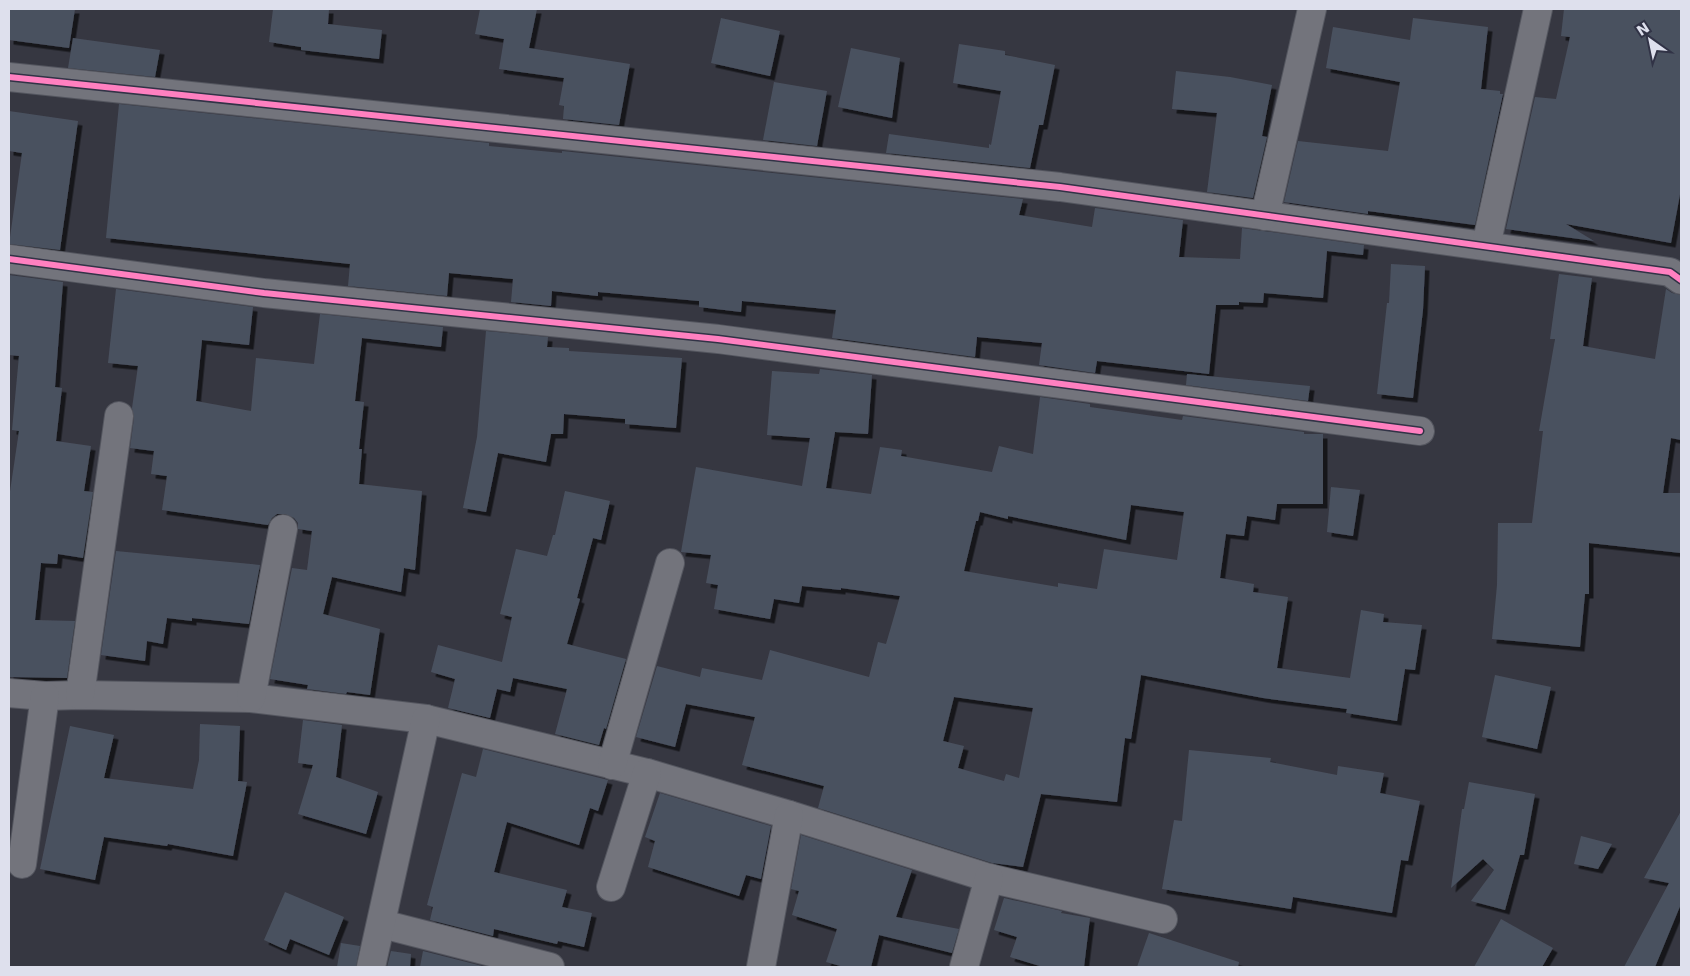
<svg xmlns="http://www.w3.org/2000/svg" width="1690" height="976" font-family="'DejaVu Sans',sans-serif">
  <style>
    .building { fill: #4a515f; fill-rule: evenodd; filter: url(#shadow) }
    .lines { fill: none; stroke-linecap: round; stroke-linejoin: round }
    .minor-casing { stroke: #54565f; stroke-width: 30 }
    .minor { stroke: #73747c; stroke-width: 28 }
    .cycleway-casing { stroke: #313346; stroke-width: 9 }
    .cycleway { stroke: #ff80c0; stroke-width: 6 }
  </style>
  <defs>
    <filter id="shadow"><feDropShadow dx="4.5" dy="4.5" stdDeviation="0" flood-color="#0009"/></filter>
  </defs>
  <rect width="100%" height="100%" fill="#363741"/>
  <g class="building">
    <polygon points="9,9 75,9 69,48 9,40"/>
    <polygon points="273,9 329,9 328,24 382,30 379,59 301,50 301,47 269,42"/>
    <polygon points="480,9 537,9 529,48 630,64 619,125 563,119 564,106 559,105 564,78 499,69 504,39 475,34"/>
    <polygon points="1564,9 1681,9 1681,189 1671,243 1566,224 1594,241 1506,229 1535,97 1556,99 1570,37 1561,36"/>
    <polygon points="721,18 780,31 770,76 711,63"/>
    <polygon points="1413,18 1488,27 1481,89 1500,91 1500,94 1503,94 1475,225 1368,211 1368,214 1284,202 1298,141 1388,151 1400,82 1326,68 1333,27 1410,40"/>
    <polygon points="73,38 160,50 155,77 68,68"/>
    <polygon points="959,44 1005,51 1005,55 1055,65 1043,125 1039,125 1030,168 886,153 889,134 989,148 989,144 991,145 1001,91 953,83"/>
    <polygon points="851,48 900,58 892,118 838,107"/>
    <polygon points="1176,71 1230,77 1272,85 1262,136 1267,137 1253,198 1207,192 1217,113 1172,109"/>
    <polygon points="774,82 827,91 817,146 763,140"/>
    <polygon points="119,104 489,143 489,146 562,153 562,151 1023,199 1019,215 1092,227 1095,208 1183,220 1179,257 1240,259 1242,228 1364,245 1363,255 1327,251 1323,298 1264,293 1263,303 1239,302 1239,305 1216,305 1209,374 1097,361 1095,373 1039,365 1042,343 977,337 975,357 832,338 836,310 742,301 741,312 699,307 699,301 598,292 598,296 552,291 551,306 511,302 513,279 449,273 447,296 348,286 350,264 106,238"/>
    <polygon points="9,111 78,121 60,250 9,244 22,153 9,151"/>
    <polygon points="1391,264 1425,266 1423,310 1413,398 1377,394 1387,303 1389,303"/>
    <polygon points="1559,274 1592,278 1583,346 1655,359 1666,289 1672,293 1681,295 1681,440 1671,438 1663,493 1681,493 1681,553 1589,543 1589,594 1585,594 1580,647 1492,639 1497,585 1498,523 1532,523 1543,431 1539,431 1555,339 1550,339"/>
    <polygon points="9,275 63,282 55,387 62,388 56,441 91,446 84,491 93,492 83,558 58,554 57,564 41,563 35,620 75,621 67,678 9,677 9,498 19,431 12,430 19,356 9,355"/>
    <polygon points="116,289 253,307 249,345 202,340 196,401 251,411 256,358 314,364 320,314 443,327 441,347 362,338 355,401 364,402 359,449 362,449 359,484 422,491 415,570 404,568 401,592 332,577 323,614 380,629 370,695 347,692 346,694 307,689 308,685 270,679 292,568 307,570 312,531 298,529 298,523 294,518 285,514 277,514 272,518 268,525 162,510 167,476 151,474 154,451 130,448 134,418 132,408 138,366 108,363"/>
    <polygon points="486,331 548,337 547,347 569,348 569,351 682,358 676,428 625,424 625,419 564,414 563,434 551,434 546,462 498,453 486,512 463,508 477,437"/>
    <path d="M820,369l52,6 -4,59 -33,-2 -9,56 45,6 9,-47 22,3 -1,6 91,16 7,-26 34,8 7,-57 50,7v3l92,13 1,-4 121,16v2h19v70h-46l-2,16 -28,-4 -3,20 -18,-2 -6,44 34,6 -1,8 35,5 -11,71 73,10 11,-68 23,4 -1,8 39,3 -7,45 -10,-1 -8,52 -51,-8 1,-4 -84,-11 -122,-23 -10,64 -6,-1 -8,64 -76,-8 -18,73 -31,-4 -174,-55 6,-22 -82,-21 13,-48 -69,-13 -11,43 -39,-10 21,-71 43,11 2,-9 60,12 8,-30 99,27 9,-35 8,2 14,-48 -59,-8v2l-39,-4 -3,17 -25,-4 -4,20 -56,-10 4,-24 -12,-2 5,-28 -30,-3 15,-85 106,19 8,-48 -43,-3 5,-64 47,3zM1131,505l53,7 -7,48 -73,-11 -7,40 -39,-6v4l-94,-16 12,-50h2l2,-9 28,7v-3l118,24zM954,697l79,11 -14,70 -13,-4 -2,7 -46,-13 6,-22 -21,-5z"/>
    <polygon points="1187,374 1310,386 1308,401 1186,385"/>
    <polygon points="1331,487 1360,490 1353,536 1327,532"/>
    <polygon points="565,491 610,501 601,540 593,538 577,598 580,599 567,644 626,659 606,729 604,728 599,745 555,734 567,689 513,678 510,692 497,689 490,718 448,708 455,679 431,672 438,645 502,662 512,617 500,614 516,549 547,556 553,535 555,535"/>
    <polygon points="116,551 260,565 249,624 192,618 192,621 167,618 163,644 147,641 145,661 101,655"/>
    <polygon points="1495,675 1551,687 1537,749 1482,737"/>
    <polygon points="303,720 342,725 336,777 378,792 366,834 298,814 313,765 298,763"/>
    <polygon points="200,724 240,726 238,781 247,782 233,856 168,844 167,846 104,837 95,880 40,869 70,726 114,735 104,778 193,789 199,760"/>
    <polygon points="483,749 608,780 598,811 590,808 579,845 507,822 494,872 567,890 562,907 592,913 584,947 558,941 557,944 494,929 493,936 430,920 433,907 427,905 462,773 476,777"/>
    <polygon points="1189,750 1271,758 1270,762 1337,775 1338,766 1384,773 1380,793 1420,801 1408,861 1401,860 1392,913 1293,897 1291,909 1162,889 1174,820 1182,821"/>
    <polygon points="1469,782 1535,794 1524,855 1520,855 1505,910 1471,901 1494,870 1483,859 1451,888 1462,809 1464,809"/>
    <polygon points="660,793 771,826 761,879 746,875 739,896 648,867 655,841 645,837"/>
    <polygon points="1681,811 1681,904 1655,967 1624,967 1669,883 1644,878"/>
    <polygon points="801,835 912,870 896,917 959,929 952,953 879,935 871,967 844,967 826,962 837,929 792,915 799,891 791,889"/>
    <polygon points="1581,836 1612,844 1598,869 1574,864"/>
    <polygon points="285,892 344,917 329,955 290,939 286,950 264,940"/>
    <polygon points="1004,898 1062,911 1061,913 1090,918 1084,967 1043,967 1010,957 1017,937 994,930"/>
    <polygon points="1501,919 1553,948 1542,967 1474,967"/>
    <polygon points="1149,933 1239,962 1238,967 1137,967"/>
    <polygon points="341,943 360,946 356,967 337,967"/>
    <polygon points="391,951 411,954 410,967 387,967"/>
    <polygon points="423,951 486,967 420,967"/>
  </g>
  <g class="lines">
    <g class="minor-casing">
      <g id="minor">
        <polyline points="9,77 1060,187 1670,272 1681,280"/>
        <polyline points="1265,216 1312,9"/>
        <polyline points="1486,246 1538,9"/>
        <polyline points="9,259 264,293 718,339 1420,431"/>
        <polyline points="9,693 45,696 80,695 251,698 426,719 647,773 789,815 989,878 1163,919"/>
        <polyline points="80,695 119,416"/>
        <polyline points="251,698 283,529"/>
        <polyline points="612,765 670,563"/>
        <polyline points="22,864 45,696"/>
        <polyline points="611,887 647,773"/>
        <polyline points="382,924 550,967"/>
        <polyline points="371,967 426,719"/>
        <polyline points="761,967 789,815"/>
        <polyline points="964,967 989,878"/>
      </g>
    </g>
    <use href="#minor" class="minor"/>
    <g class="cycleway-casing">
      <g id="cycleway">
        <polyline points="9,77 1060,187 1670,272 1681,280"/>
        <polyline points="9,259 264,293 718,339 1420,431"/>
      </g>
    </g>
    <use href="#cycleway" class="cycleway"/>
  </g>
  <rect width="1690" height="976" fill="none" stroke="#dee0ed" stroke-width="20"/>
  <g transform="translate(1650 40) rotate(327)" stroke="#313346" stroke-width="4" paint-order="stroke">
  <path d="M0-4L9 19L0 12L-9 19Z" fill="#dee0ed"/>
  <text y="-8" font-size="14" font-weight="bold" text-anchor="middle" fill="#dee0ed">N</text>
  </g>
</svg>
